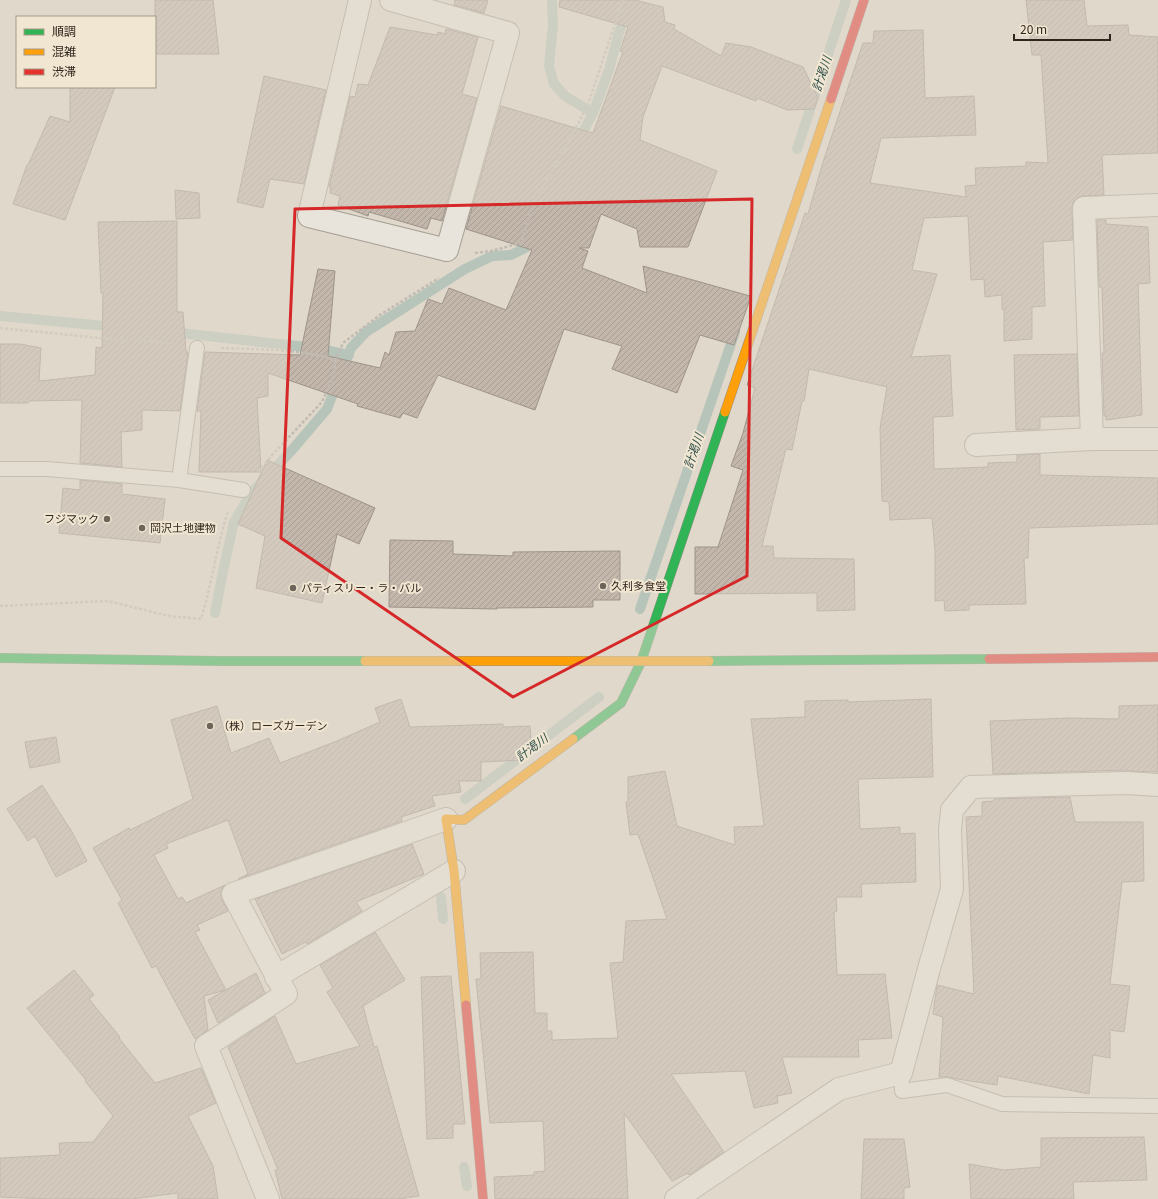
<svg xmlns="http://www.w3.org/2000/svg" width="1158" height="1199" font-family="Georgia,'Noto Sans JP',serif">
  <style>
    .lines { fill: none; stroke-linecap: round; stroke-linejoin: round }
    .stream { stroke: #b6c4ba; stroke-width: 10 }
    .building { fill: url(#building-hatch); stroke: #9f948a }
    .lane-casing { stroke: #a59e94; stroke-width: 16 }
    .street-casing { stroke: #a59e94; stroke-width: 24 }
    .fast-casing { stroke: #948d84; stroke-width: 10 }
    .slow-casing { stroke: #948d84; stroke-width: 10 }
    .jam-casing { stroke: #948d84; stroke-width: 10 }
    .path { stroke: #c1bbb3; stroke-width: 2.5; stroke-dasharray: 3 2; stroke-linecap: butt }
    .lane { stroke: #e8e4db; stroke-width: 14 }
    .street { stroke: #e8e4db; stroke-width: 22 }
    .fast { stroke: #30b455; stroke-width: 9 }
    .slow { stroke: #ff9f0a; stroke-width: 9 }
    .jam { stroke: #e5322d; stroke-width: 9 }
    .marked { fill: none; stroke: #d62828; stroke-width: 3; stroke-linejoin: round }
    .poi-dot { fill: #6e645a; stroke: #f0e6d1; stroke-width: 1.5 }
    .labels { text-anchor: middle; stroke-width: 4; stroke-linejoin: round; paint-order: stroke }
    .poi-label { font-size: 11px; fill: #31261e; stroke: #f0e6d1; text-anchor: start }
    .water-label { font-size: 12px; font-style: italic; fill: #2f4f4c; stroke: #f0e6d1 }
  </style>
  <defs>
    <pattern id="building-hatch" width="6" height="6" patternUnits="userSpaceOnUse"><rect width="6" height="6" fill="#c3b7ac"/><path d="M-1 1l2-2M0 6l6-6M5 7l2-2" fill="none" stroke="#a89d94"/></pattern>
  </defs>
  <rect width="100%" height="100%" fill="#e0d8ca"/>
  <g class="lines">
    <g class="stream">
      <polyline points="552,0 553,25 549,66 554,84 565,96 593,113 578,141"/>
      <polyline points="593,113 609,70 618,36 630,0"/>
      <polyline points="797,149 846,0"/>
      <polyline points="0,316 116,327"/>
      <polyline points="171,332 316,348 349,355"/>
      <polyline points="640,609 735,332"/>
      <polyline points="215,613 223,571 234,522 251,493 292,450 327,409 351,348 366,332 465,269 492,256 511,255 527,247 532,236"/>
      <polyline points="465,799 599,697"/>
      <polyline points="441,897 443,919"/>
      <polyline points="464,1167 467,1186"/>
    </g>
  </g>
  <g class="building">
    <polygon points="155,0 213,0 219,54 155,54"/>
    <polygon points="455,0 488,0 484,13 454,5"/>
    <polygon points="560,0 635,0 663,7 665,22 675,25 674,29 721,56 726,43 751,47 803,67 818,98 814,109 787,110 757,98 756,101 662,66 643,117 640,140 717,171 688,247 640,247 637,229 601,214 589,248 579,248 588,251 582,268 647,293 643,266 750,296 750,299 734,345 700,335 677,393 612,369 622,346 564,329 535,410 438,375 417,418 403,413 400,418 357,406 358,404 268,373 268,396 257,398 261,472 199,472 201,411 197,411 205,352 300,355 318,269 335,271 328,356 380,368 385,352 389,355 396,332 415,331 428,299 442,304 449,288 506,310 532,250 466,229 501,106 593,133 623,52 620,51 628,27 559,7"/>
    <polygon points="1026,0 1084,0 1087,26 1128,25 1129,35 1158,37 1158,153 1102,155 1104,195 1083,196 1078,197 1073,202 1072,208 1073,240 1043,242 1045,306 1032,307 1032,339 1004,341 1004,309 1002,309 1002,295 985,297 984,279 971,280 968,216 924,218 912,270 937,274 911,357 950,355 953,416 933,417 934,469 988,467 988,463 1017,462 1017,455 1040,454 1040,475 1158,478 1158,524 1029,528 1028,558 1024,558 1026,604 969,605 969,610 945,611 944,600 935,601 935,549 932,518 890,520 889,502 882,501 880,428 887,387 809,369 804,401 802,401 792,450 786,449 762,546 773,546 774,558 854,559 855,610 817,611 817,593 695,594 695,547 718,547 743,470 731,466 743,433 755,388 747,385 805,213 808,214 823,162 863,43 873,43 874,31 923,30 925,98 974,96 976,135 881,138 870,183 966,197 965,186 976,185 975,168 1026,166 1026,162 1048,163 1041,55 1032,55"/>
    <polygon points="390,27 437,35 438,32 445,34 446,29 478,37 462,94 477,98 442,221 431,218 427,229 369,212 368,216 338,205 340,196 330,193 331,187 329,187 350,96 355,97 358,84 368,85"/>
    <polygon points="264,76 326,90 304,184 270,179 263,208 237,202"/>
    <polygon points="70,87 115,87 65,220 13,204 27,165 28,165 50,116 70,122"/>
    <polygon points="175,190 199,193 200,218 176,219"/>
    <polygon points="1097,220 1106,220 1106,224 1148,227 1150,283 1138,284 1142,415 1106,420 1106,416 1104,416 1102,353 1104,353 1102,287 1099,287"/>
    <polygon points="177,221 177,312 183,312 186,352 188,352 180,411 142,410 142,430 121,432 122,467 80,463 82,400 29,401 28,403 0,403 0,344 20,344 41,348 39,381 95,375 96,347 102,348 103,293 101,293 98,222"/>
    <polygon points="1077,354 1079,416 1040,417 1040,429 1016,430 1014,355"/>
    <polygon points="267,460 375,508 359,544 337,534 322,603 256,588 265,536 238,524"/>
    <polygon points="80,480 122,484 122,494 165,499 160,543 59,533 63,488 80,490"/>
    <polygon points="390,540 453,541 453,554 513,556 513,552 620,551 620,600 593,600 593,607 497,608 497,609 389,607"/>
    <polygon points="401,699 410,727 503,724 503,727 530,726 532,754 524,760 481,762 481,781 459,781 461,792 432,796 435,806 401,817 402,821 238,879 248,874 228,820 166,844 168,848 154,855 178,899 182,897 186,903 225,885 223,887 221,893 222,900 228,911 197,925 200,930 195,932 226,990 204,996 208,1030 195,1039 156,966 152,968 118,903 122,900 93,848 129,828 130,830 193,799 171,720 217,706 231,753 269,738 280,763 337,741 380,722 375,708"/>
    <polygon points="931,699 933,777 858,779 860,829 900,827 900,834 915,833 916,882 861,884 862,897 836,897 837,911 834,912 837,975 885,974 892,1038 858,1040 859,1057 782,1057 792,1093 777,1096 778,1103 754,1108 745,1071 671,1074 724,1152 689,1175 688,1173 672,1181 624,1113 628,1199 495,1199 494,1177 534,1175 534,1172 545,1171 543,1121 490,1123 476,979 481,979 480,953 533,952 535,1013 547,1013 547,1031 552,1031 552,1040 618,1038 610,963 623,962 626,921 667,919 638,834 630,835 626,802 628,802 628,777 665,771 677,826 735,845 734,827 764,826 751,719 805,717 805,701 848,700 848,702"/>
    <polygon points="1158,705 1158,772 1128,771 1128,770 993,774 990,721 1070,718 1119,719 1119,706"/>
    <polygon points="56,737 60,762 30,768 25,742"/>
    <polygon points="42,785 72,832 87,861 56,877 35,836 28,841 7,809"/>
    <polygon points="1070,797 1075,822 1143,822 1144,881 1122,882 1110,984 1130,986 1124,1032 1110,1030 1110,1058 1093,1055 1089,1094 998,1076 997,1085 957,1079 949,1077 939,1077 943,1017 933,1014 937,985 974,994 966,817 982,816 982,802 994,801 994,799"/>
    <polygon points="412,844 424,874 356,902 362,911 307,944 306,942 282,954 255,899"/>
    <polygon points="375,932 405,980 363,1006 374,1047 377,1046 419,1196 398,1199 282,1199 275,1170 278,1170 228,1047 275,1016 296,1064 360,1046 327,992 333,988 320,965"/>
    <polygon points="74,970 94,995 89,999 120,1037 119,1038 155,1083 201,1068 216,1103 188,1116 213,1166 218,1199 178,1199 178,1193 132,1199 50,1199 0,1197 0,1158 60,1155 59,1143 93,1142 113,1116 85,1081 86,1080 27,1008"/>
    <polygon points="256,973 265,993 218,1023 208,1000"/>
    <polygon points="451,976 465,1124 453,1124 453,1138 427,1139 421,977"/>
    <polygon points="1144,1137 1147,1180 1073,1182 1074,1199 971,1199 969,1164 1004,1170 1041,1167 1041,1138"/>
    <polygon points="864,1139 904,1139 910,1187 904,1188 904,1199 861,1199"/>
  </g>
  <g class="lines">
    <g class="lane-casing">
      <g id="lane">
        <polyline points="0,469 47,469 179,480 243,490"/>
        <polyline points="179,480 197,348"/>
        <polyline points="901,1073 902,1091 947,1085 1002,1104 1158,1106"/>
      </g>
    </g>
    <g class="street-casing">
      <g id="street">
        <polyline points="360,0 309,216 447,250 508,33 391,0"/>
        <polyline points="1092,439 1084,208 1158,205"/>
        <polyline points="976,445 1092,439 1158,439"/>
        <polyline points="276,977 454,871"/>
        <polyline points="268,1199 206,1046 286,994 233,894 446,819"/>
        <polyline points="676,1199 839,1089 901,1073 930,965 952,889 950,830 952,810 971,787 1127,783 1158,785"/>
      </g>
    </g>
    <g class="fast-casing">
      <g id="fast">
        <polyline points="0,658 219,661 365,661"/>
        <polyline points="709,661 989,659"/>
        <polyline points="573,739 621,703 641,662 725,412"/>
      </g>
    </g>
    <g class="slow-casing">
      <g id="slow">
        <polyline points="725,412 831,99"/>
        <polyline points="365,661 709,661"/>
        <polyline points="466,1005 454,871 446,819 464,820 573,739"/>
      </g>
    </g>
    <g class="jam-casing">
      <g id="jam">
        <polyline points="831,99 864,0"/>
        <polyline points="989,659 1158,657"/>
        <polyline points="466,1005 483,1199"/>
      </g>
    </g>
    <g class="path">
      <polyline points="475,253 491,251 521,243 533,205 579,122 588,104 623,0"/>
      <polyline points="0,328 100,338 175,343"/>
      <path d="M221,348c29,1 56,1 84,5 11,2 21,3 30,8l-1,14 -12,27 -49,52 -15,19"/>
      <polyline points="335,361 343,343 380,315 439,278"/>
      <path d="M0,606l108,-5 61,15 32,3c11,-36 16,-73 27,-108"/>
    </g>
    <use href="#lane" class="lane"/>
    <use href="#street" class="street"/>
    <use href="#fast" class="fast"/>
    <use href="#slow" class="slow"/>
    <use href="#jam" class="jam"/>
  </g>
  <path d="M0 0H1158V1199H0ZM752,199l-5,377 -234,121 -232,-159 14,-329z" fill="#e0d8ca" fill-opacity=".55" fill-rule="evenodd"/>
  <path class="marked" d="M752,199l-5,377 -234,121 -232,-159 14,-329z"/>
  <g class="poi-dot">
    <circle cx="107" cy="519" r="4"/>
    <circle cx="142" cy="528" r="4"/>
    <circle cx="603" cy="586" r="4"/>
    <circle cx="293" cy="588" r="4"/>
    <circle cx="210" cy="726" r="4"/>
  </g>
  <g class="labels">
    <g class="poi-label">
      <text x="99" y="523" text-anchor="end">フジマック</text>
      <text x="150" y="532">岡沢土地建物</text>
      <text x="611" y="590">久利多食堂</text>
      <text x="301" y="592">パティスリー・ラ・バル</text>
      <text x="218" y="730">（株）ローズガーデン</text>
    </g>
    <g class="water-label">
      <text transform="translate(822 74) rotate(-72)" y="4">計渇川</text>
      <text transform="translate(694 451) rotate(-71)" y="4">計渇川</text>
      <text transform="translate(532 748) rotate(-37)" y="4">計渇川</text>
    </g>
  </g>
  <rect x="16" y="16" width="140" height="72" fill="#f0e6d1" stroke="#a49989"/>
  <rect x="24" y="29" width="20" height="6" fill="#30b455" stroke="#a49989"/>
  <text x="52" y="36" font-size="12" fill="#31261e">順調</text>
  <rect x="24" y="49" width="20" height="6" fill="#ff9f0a" stroke="#a49989"/>
  <text x="52" y="56" font-size="12" fill="#31261e">混雑</text>
  <rect x="24" y="69" width="20" height="6" fill="#e5322d" stroke="#a49989"/>
  <text x="52" y="76" font-size="12" fill="#31261e">渋滞</text>
  <path d="M1014 34v6h96v-6" fill="none" stroke="#31261e" stroke-width="2"/>
  <text x="1020" y="34" font-size="12" fill="#31261e" stroke="#f0e6d1" stroke-width="3" paint-order="stroke">20 m</text>
</svg>
